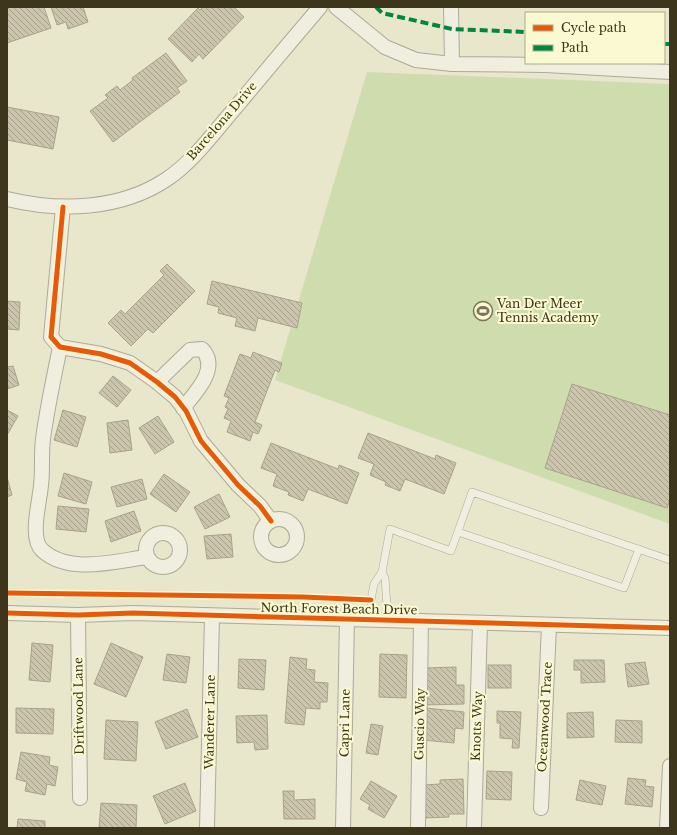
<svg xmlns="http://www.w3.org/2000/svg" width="677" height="835" font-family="'Libre Baskerville',serif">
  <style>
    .grass { fill: #cfdcad }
    .building { fill: url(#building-back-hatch); stroke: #a8a28b }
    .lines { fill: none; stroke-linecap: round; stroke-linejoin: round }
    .lane-casing { stroke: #adaa96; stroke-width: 8 }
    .street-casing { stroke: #adaa96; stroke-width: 16 }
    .lane { stroke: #efeedf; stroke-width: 7 }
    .street { stroke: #efeedf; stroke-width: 14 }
    .quiet { stroke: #00873e; stroke-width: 4; stroke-dasharray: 8 4; stroke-linecap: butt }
    .cycleway-casing { stroke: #faf9d1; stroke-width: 8 }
    .cycleway { stroke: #e8590c; stroke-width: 5 }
    .labels { text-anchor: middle; stroke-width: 4; stroke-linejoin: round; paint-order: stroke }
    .street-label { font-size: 12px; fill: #3d351c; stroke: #faf9d1 }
    .poi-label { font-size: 12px; fill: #3d351c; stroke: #faf9d1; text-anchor: start }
  </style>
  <defs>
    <pattern id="building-back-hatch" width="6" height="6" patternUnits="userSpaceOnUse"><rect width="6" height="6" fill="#ccc5ad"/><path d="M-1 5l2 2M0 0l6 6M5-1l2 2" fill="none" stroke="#a7a18c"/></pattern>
  </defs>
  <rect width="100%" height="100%" fill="#e8e7cc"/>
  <polygon class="grass" points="367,72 670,84 670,524 275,380"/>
  <g class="building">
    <polygon points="7,7 44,7 51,28 7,43"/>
    <polygon points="51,7 83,7 88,22 68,29 66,22 57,25"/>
    <polygon points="203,7 234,7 244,17 203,59 199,54 192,62 168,39 198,8 200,10"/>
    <polygon points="166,53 187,81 177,88 180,92 113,142 90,111 108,98 105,95 117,86 120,90 133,80 132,78"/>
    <polygon points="7,107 59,117 53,149 7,140"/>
    <polygon points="167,264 195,291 153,333 148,329 131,346 108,323 121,310 125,314 164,275 160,271"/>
    <polygon points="212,281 302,303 297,328 258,318 255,331 235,326 237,318 218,313 219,307 207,304"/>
    <polygon points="7,301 20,302 19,330 7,329"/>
    <polygon points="253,352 282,363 279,372 275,370 255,422 262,425 258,434 253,432 250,441 227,432 231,421 224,418 228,409 225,407 229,398 224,396 240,354 251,358"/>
    <polygon points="13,366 19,385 7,389 7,367"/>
    <polygon points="113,376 131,390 117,407 99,393"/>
    <polygon points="572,384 670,415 670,499 667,508 545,468"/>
    <polygon points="7,410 18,416 7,435"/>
    <polygon points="63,410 86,417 77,447 54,440"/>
    <polygon points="158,416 174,442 155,454 139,428"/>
    <polygon points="128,420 132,450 110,453 107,423"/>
    <polygon points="368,433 435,459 436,455 456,463 444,494 405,479 400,491 385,485 386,482 370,475 374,464 358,458"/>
    <polygon points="271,443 338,469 339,465 359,473 347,504 308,489 303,501 288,495 289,492 273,486 277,474 261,468"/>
    <polygon points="64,473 92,482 86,504 58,496"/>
    <polygon points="164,474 190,492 176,512 150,494"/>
    <polygon points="7,477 12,495 7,497"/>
    <polygon points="142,479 147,499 117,507 111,487"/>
    <polygon points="219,494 230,517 205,529 194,507"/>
    <polygon points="58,506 89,509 86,532 56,529"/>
    <polygon points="134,511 141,531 111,542 105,521"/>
    <polygon points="231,534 233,557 207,559 204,536"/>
    <polygon points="32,643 53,645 50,682 29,680"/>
    <polygon points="111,643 143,657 126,697 94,684"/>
    <polygon points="167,654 190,657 186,683 163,680"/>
    <polygon points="380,654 407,655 406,698 379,697"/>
    <polygon points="290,657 307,659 306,669 315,670 314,682 328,683 327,702 320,702 320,709 306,708 304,725 285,723"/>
    <polygon points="239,659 266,660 264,690 238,688"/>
    <polygon points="574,660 604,660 605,682 581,683 581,670 574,670"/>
    <polygon points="645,662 649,684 628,687 625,664"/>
    <rect x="488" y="665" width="23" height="23"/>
    <polygon points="456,667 456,685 464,685 464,704 425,705 425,668"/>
    <polygon points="16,708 54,709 53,734 16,733"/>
    <polygon points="426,708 464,712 463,729 455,728 454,743 423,740"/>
    <polygon points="187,709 198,737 166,749 155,722"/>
    <polygon points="497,711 521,712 519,748 512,748 513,739 500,738 500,723 497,723"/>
    <polygon points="593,712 594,737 567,738 567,713"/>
    <polygon points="267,715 268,749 255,750 254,742 237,743 236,716"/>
    <polygon points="106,720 138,722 136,761 104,759"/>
    <polygon points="616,720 642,721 642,743 615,742"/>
    <polygon points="371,724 383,726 378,755 366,753"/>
    <polygon points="21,752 50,757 49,765 58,767 55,786 47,784 45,795 25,791 27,782 16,779"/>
    <polygon points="487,771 512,772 511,800 486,799"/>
    <polygon points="628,778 646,780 645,786 654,787 652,807 625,804"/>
    <polygon points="463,779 464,814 449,814 449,817 425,818 424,785 440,784 440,780"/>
    <polygon points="580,780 606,786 602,805 576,800"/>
    <polygon points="371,781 397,796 384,818 368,809 370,805 360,799"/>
    <polygon points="185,783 196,811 165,824 153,796"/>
    <polygon points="283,791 294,791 294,800 315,799 315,819 284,819"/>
    <polygon points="101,803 137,805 136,828 99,828"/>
    <polygon points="18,819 45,821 45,828 17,828"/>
  </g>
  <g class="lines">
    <g class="lane-casing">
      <g id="lane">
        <polyline points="458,532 624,588 639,549"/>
        <polyline points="382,572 385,578 388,619"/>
        <polyline points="371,619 371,600 374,584 382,572 390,529 451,551 472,492 670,560"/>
      </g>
    </g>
    <g class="street-casing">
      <g id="street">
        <polyline points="336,7 385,47 416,60 452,64 545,65 670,72"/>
        <polyline points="451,7 452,64"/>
        <path d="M7,199c53,13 114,11 160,-20 27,-18 48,-48 69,-72 28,-34 56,-67 84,-100"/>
        <polyline points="63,207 51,337 60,347 101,354 130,363 157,382 175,397 186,411 201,441 238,485 260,506 271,521"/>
        <path d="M60,347c-6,30 -13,61 -17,92 -2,15 0,31 -2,46 -1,16 -12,53 1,65 27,25 73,11 105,7"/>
        <path d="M157,382l33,-32 12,-1c18,19 -6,43 -19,59"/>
        <circle cx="279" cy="537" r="18"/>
        <circle cx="163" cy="550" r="17"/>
        <polyline points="7,613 78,615 133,613 670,628"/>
        <polyline points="78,615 80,798"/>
        <polyline points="541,808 549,625"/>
        <polyline points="207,828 212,616"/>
        <polyline points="343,828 347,619"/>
        <polyline points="418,828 421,621"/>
        <polyline points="474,828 480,624"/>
        <polyline points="667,828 670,766"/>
      </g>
    </g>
    <use href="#lane" class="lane"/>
    <use href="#street" class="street"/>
    <g class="quiet">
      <polyline points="376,7 382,13 452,29 526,32"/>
      <polyline points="664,44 670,44"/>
    </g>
    <g class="cycleway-casing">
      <g id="cycleway">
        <polyline points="63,207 51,337 60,347 101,354 130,363 157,382 175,397 186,411 201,441 238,485 260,506 271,521"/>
        <polyline points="7,593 303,597 371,600"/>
        <polyline points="7,613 78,615 133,613 670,628"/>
      </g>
    </g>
    <use href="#cycleway" class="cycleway"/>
  </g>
  <defs>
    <g id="stadium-ring" transform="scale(1)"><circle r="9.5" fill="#faf9d1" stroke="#79735a" stroke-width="1.5"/><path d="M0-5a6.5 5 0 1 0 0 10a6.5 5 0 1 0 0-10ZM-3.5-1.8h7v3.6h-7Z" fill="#79735a"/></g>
  </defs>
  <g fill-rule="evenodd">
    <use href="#stadium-ring" x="483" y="311"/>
  </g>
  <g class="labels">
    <g class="street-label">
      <text transform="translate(222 121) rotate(-49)" y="4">Barcelona Drive</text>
      <text transform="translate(339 609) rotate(1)" y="4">North Forest Beach Drive</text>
      <text transform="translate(79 706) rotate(-91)" y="4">Driftwood Lane</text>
      <text transform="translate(545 717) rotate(-87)" y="4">Oceanwood Trace</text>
      <text transform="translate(210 722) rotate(-89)" y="4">Wanderer Lane</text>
      <text transform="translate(345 723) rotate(-89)" y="4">Capri Lane</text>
      <text transform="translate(420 724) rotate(-89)" y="4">Guscio Way</text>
      <text transform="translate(477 726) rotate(-88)" y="4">Knotts Way</text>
    </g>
    <g class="poi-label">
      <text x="497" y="308">Van Der Meer<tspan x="497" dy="14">Tennis Academy</tspan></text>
    </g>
  </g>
  <rect width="677" height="835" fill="none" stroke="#3d351c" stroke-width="16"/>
  <rect x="525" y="12" width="140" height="52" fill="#faf9d1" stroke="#aeab89"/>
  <rect x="533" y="25" width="20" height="6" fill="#e8590c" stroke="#aeab89"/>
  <text x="561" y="32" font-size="12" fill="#3d351c">Cycle path</text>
  <rect x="533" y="45" width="20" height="6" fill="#00873e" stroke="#aeab89"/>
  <text x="561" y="52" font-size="12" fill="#3d351c">Path</text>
</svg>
